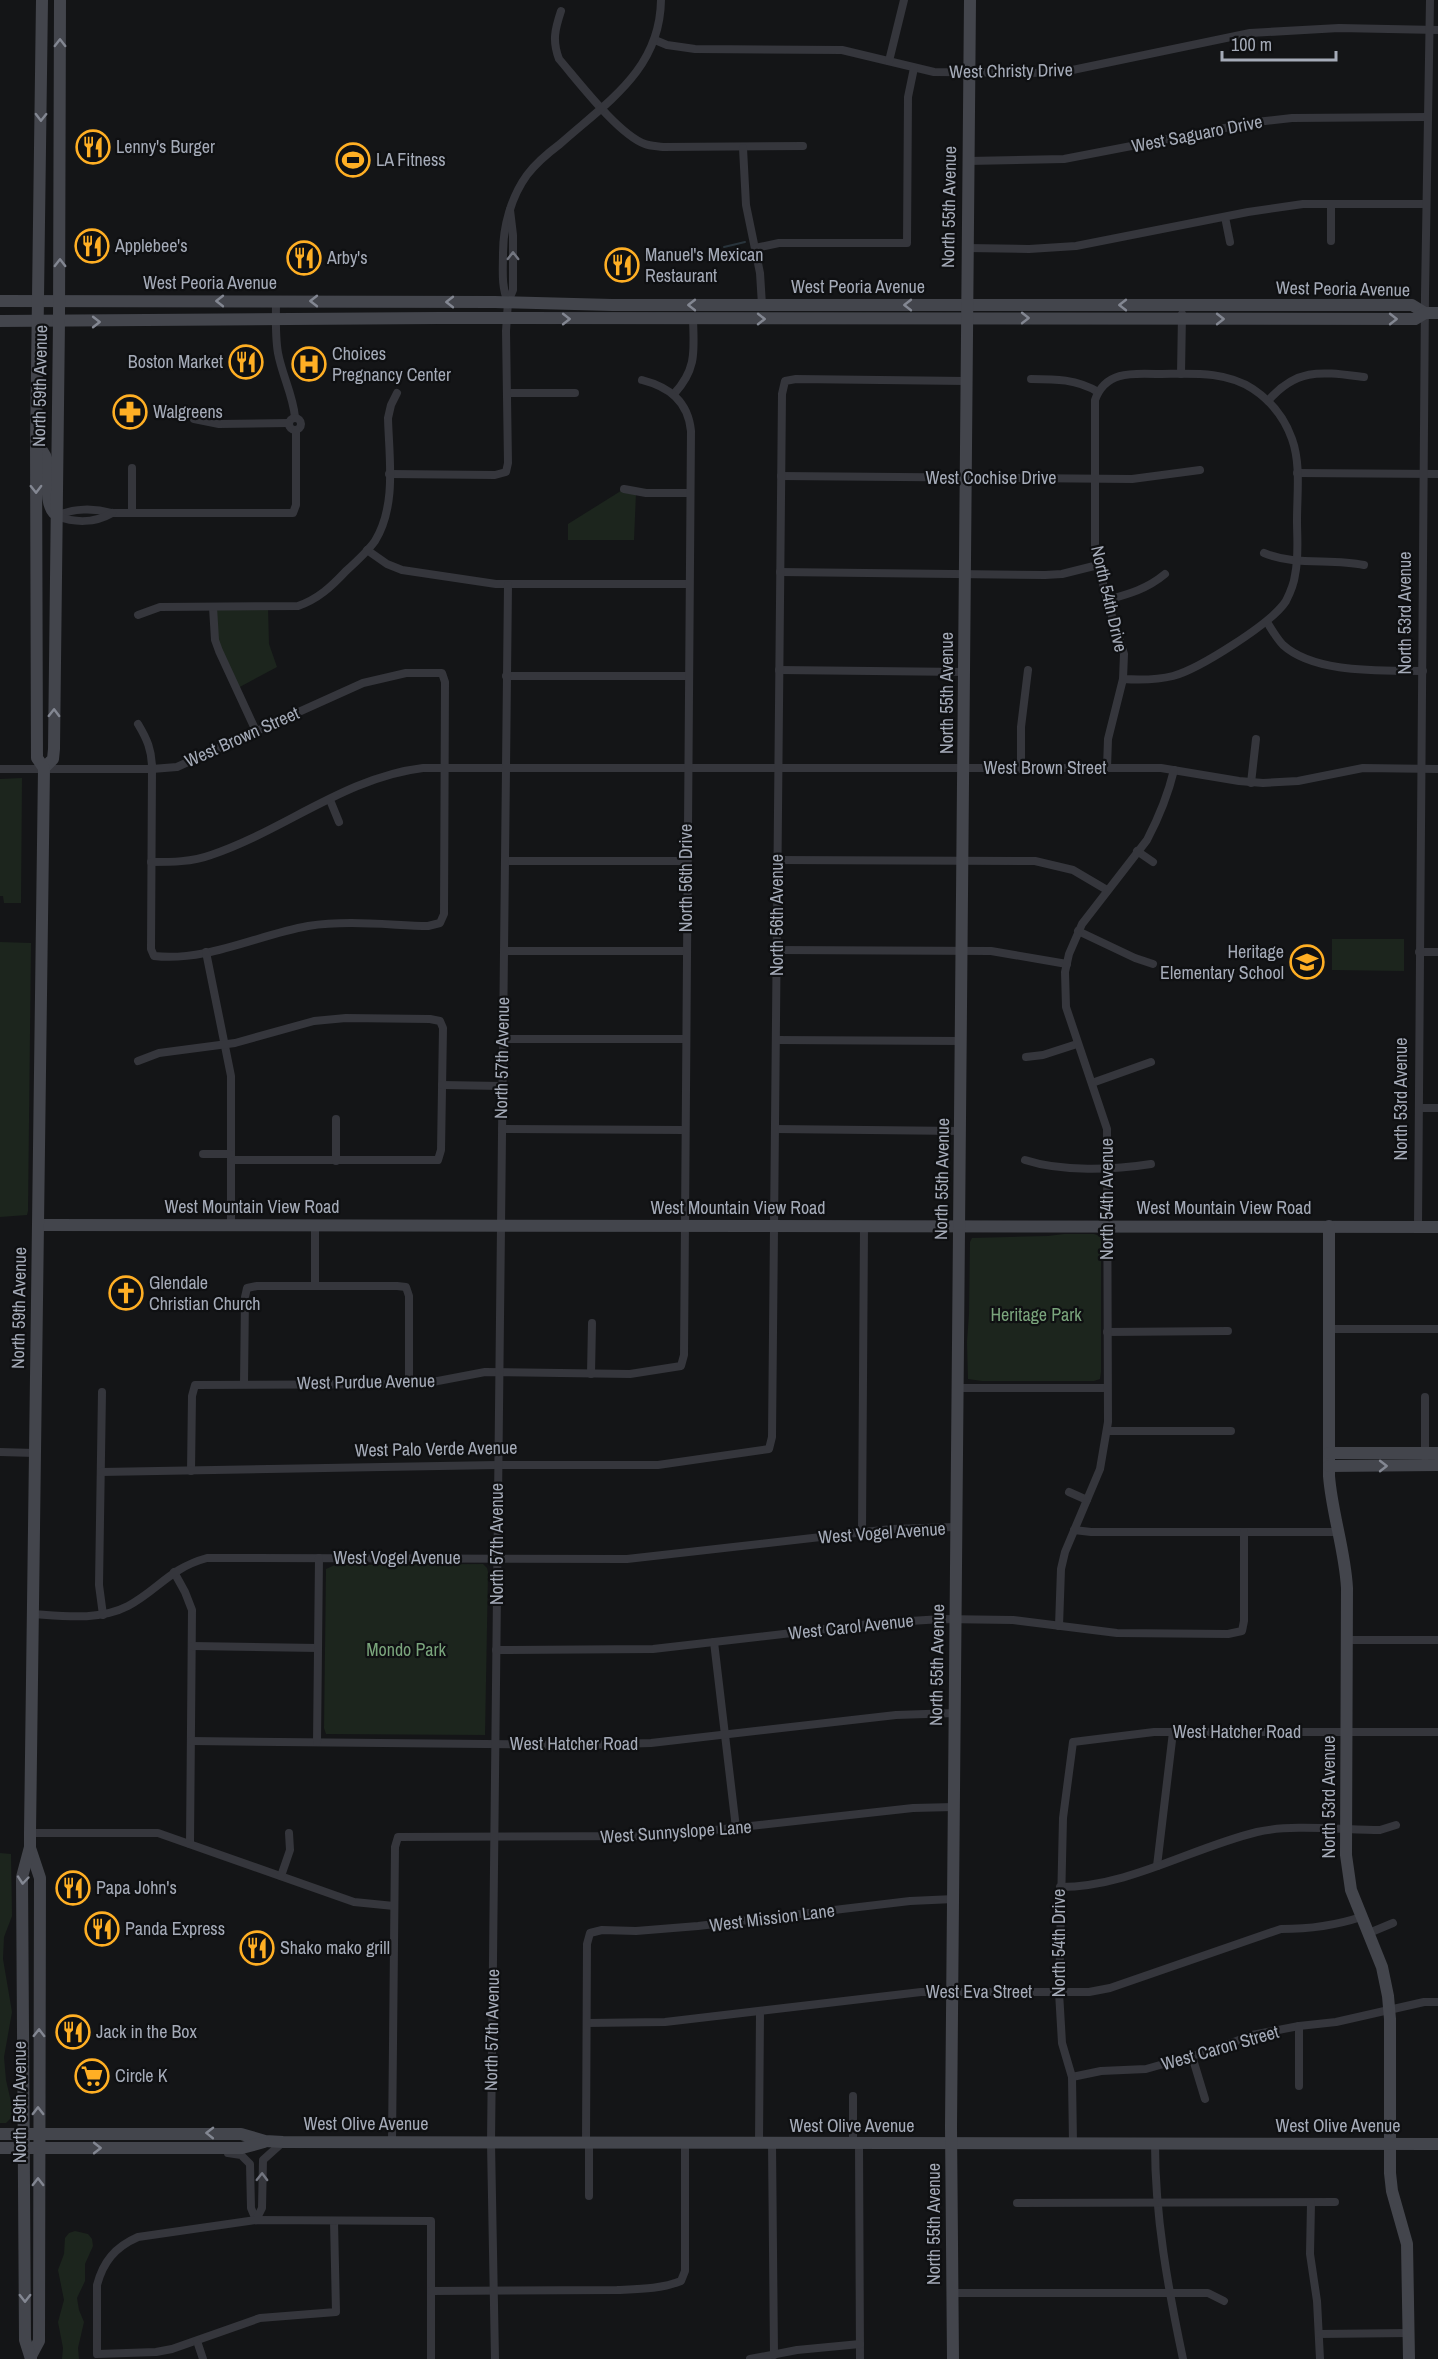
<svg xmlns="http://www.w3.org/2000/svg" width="1438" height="2359" font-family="'Archivo Narrow',sans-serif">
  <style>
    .green { fill: #1c251d }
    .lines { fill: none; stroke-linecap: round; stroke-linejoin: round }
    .stream { stroke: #29343c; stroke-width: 2 }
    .street { stroke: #35363c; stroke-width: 8 }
    .secondary { stroke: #43454c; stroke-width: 12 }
    .oneway { stroke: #838792 }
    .oneway2 { stroke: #737680 }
    .labels { text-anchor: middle; stroke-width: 4.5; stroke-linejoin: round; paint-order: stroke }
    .street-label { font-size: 18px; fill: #a5abb8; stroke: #0f1012 }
    .poi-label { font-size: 18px; fill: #a5abb8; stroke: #0f1012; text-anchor: start }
    .park-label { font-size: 18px; fill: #7aa57c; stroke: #0f1012 }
  </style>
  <rect width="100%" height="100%" fill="#141517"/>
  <g class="green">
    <polygon points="624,489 636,493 634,540 568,540 568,524"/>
    <polygon points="213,607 268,607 269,644 277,667 236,689 219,651"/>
    <polygon points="22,778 21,903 4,903 3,896 0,896 0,779"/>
    <polygon points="1332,939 1404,939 1404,971 1332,970"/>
    <polygon points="0,942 31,943 28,1211 27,1215 0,1217"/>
    <polygon points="1064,1234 1094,1234 1100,1236 1101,1240 1101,1372 1100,1379 1094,1381 982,1381 968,1379 967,1342 969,1314 970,1242 972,1238 1048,1236"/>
    <polygon points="483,1564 487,1568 488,1572 485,1735 326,1734 324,1728 326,1569 335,1565"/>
    <polygon points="0,1853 11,1854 12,1916 4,1937 3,1959 12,2012 4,2057 6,2080 14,2115 6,2123 0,2123"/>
    <polygon points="75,2231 88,2234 92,2239 93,2246 85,2264 85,2281 77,2298 79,2310 84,2322 78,2348 79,2359 62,2359 63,2348 58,2322 64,2300 58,2270 64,2254 65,2238 69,2233"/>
  </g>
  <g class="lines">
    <polyline class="stream" points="724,247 745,242"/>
    <g class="street">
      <path d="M561,11c-6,18 -9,30 -2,48 19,22 59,75 86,85 5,2 12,2 18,3l140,-1"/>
      <polyline points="655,40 667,45 695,49 842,50 934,72 1058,73 1250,33 1339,28 1438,30"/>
      <polyline points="889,61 904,0"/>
      <polyline points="743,148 746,205 760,273 762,305"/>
      <polyline points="968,161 1064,159 1256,122 1292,118 1428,117"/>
      <polyline points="1225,217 1230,242"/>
      <polyline points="1331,241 1331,204"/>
      <polyline points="755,248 779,243 907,243 908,97 914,68"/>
      <polyline points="967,248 1029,249 1076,246 1248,212 1303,204 1426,204"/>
      <path d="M276,301c0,17 -1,35 2,52 4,22 15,42 17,64"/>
      <path d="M508,302c-7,-16 -5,-32 -5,-49 0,-26 8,-56 24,-78 9,-12 21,-22 33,-31 47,-42 100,-74 101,-144"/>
      <polyline points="1181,374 1182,314"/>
      <path d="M1031,379c24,0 46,0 67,13"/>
      <polyline points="508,393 575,393"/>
      <path d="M674,394c23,-25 20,-43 19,-75"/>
      <path d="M1268,401c29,-34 54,-29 96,-24"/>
      <circle cx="295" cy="424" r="6"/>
      <polyline points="194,419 219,424 289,423"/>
      <polyline points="1297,473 1438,474"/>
      <polyline points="389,474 495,475 506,472 508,463 506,331 508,302 513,290 513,235 510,210"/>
      <polyline points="781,476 1132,479 1200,470"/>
      <polyline points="624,489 646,493 690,493"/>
      <polyline points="132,513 132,468"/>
      <path d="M57,516c16,-8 37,-8 55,-3h181l3,-8v-75"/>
      <path d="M57,516c18,7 38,7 55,-3"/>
      <polyline points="367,550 387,564 402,570 496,584 689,584"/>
      <path d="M1264,553c31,13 67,5 100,12"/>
      <polyline points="780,572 1045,575 1062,574 1098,565"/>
      <path d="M1107,600c22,-6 40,-11 58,-26"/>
      <polyline points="213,607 215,640 219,651 256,731"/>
      <path d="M138,615l22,-8 138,-1c20,-7 33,-19 48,-35 10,-9 21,-19 29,-30 22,-36 14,-83 13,-123l3,-13 6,-12"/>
      <path d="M1267,622c5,8 10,17 16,23 32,29 99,25 140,26"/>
      <polyline points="779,670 965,672"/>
      <polyline points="506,676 689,676"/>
      <path d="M1107,768l1,-29 15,-60 1,-25 -17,-54 -12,-49v-151c10,-28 35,-27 61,-26 33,0 68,-4 97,15 18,12 32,30 39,50 9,25 5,55 5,81 0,18 2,37 -2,55 -1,9 -5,18 -9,26 -14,22 -87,68 -113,75 -16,4 -33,4 -50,3"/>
      <path d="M0,769h152l25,-2 186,-84 43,-10h36l3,9 -1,232 -4,9 -12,3c-40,-1 -81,-6 -120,0 -51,9 -101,36 -154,30l-3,-7 1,-180c0,-19 -5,-30 -14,-45"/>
      <polyline points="1021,769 1021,727 1028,670"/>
      <polyline points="1251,783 1256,739"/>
      <polyline points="330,800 339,822"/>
      <polyline points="1137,851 1153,862"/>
      <polyline points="777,860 1035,861 1073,870 1107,890"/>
      <polyline points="505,861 687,861"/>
      <path d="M151,862c20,0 41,0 60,-7 72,-24 135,-78 212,-87h738l78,13 24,2 35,-2 65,-13 75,1"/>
      <polyline points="1078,931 1135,958 1153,964"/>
      <polyline points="777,950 991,951 1067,964"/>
      <polyline points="504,951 686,951"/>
      <polyline points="206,952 231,1076 231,1224"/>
      <polyline points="1419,952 1438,952"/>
      <polyline points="503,1039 685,1039"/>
      <polyline points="776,1040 962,1041"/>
      <polyline points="1026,1057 1043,1055 1077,1044"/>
      <polyline points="138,1061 159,1053 235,1043 314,1021 346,1018 430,1019 440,1021 443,1028 441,1150 438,1160 231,1160"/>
      <polyline points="1092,1083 1151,1062"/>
      <polyline points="442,1085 502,1086"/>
      <polyline points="1419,1108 1438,1108"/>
      <polyline points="502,1129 684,1130"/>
      <polyline points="775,1129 961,1131"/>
      <polyline points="203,1154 231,1154"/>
      <path d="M1025,1160c37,12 88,10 126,4"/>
      <polyline points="336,1161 336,1119"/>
      <polyline points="315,1225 315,1286"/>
      <polyline points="1418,1227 1425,295 1430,0"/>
      <polyline points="1329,1329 1438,1329"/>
      <polyline points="1107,1332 1228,1331"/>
      <polyline points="591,1374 592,1323"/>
      <polyline points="244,1383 245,1297 247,1288 257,1286 397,1286 406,1287 409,1296 409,1384"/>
      <polyline points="958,1388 1107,1388"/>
      <polyline points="102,1392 99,1585 103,1615"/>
      <polyline points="1425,1397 1425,1457"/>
      <polyline points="1107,1431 1231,1431"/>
      <polyline points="0,1452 35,1453"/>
      <path d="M191,1471l1,-75 3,-11 227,-1 63,-12 145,2 51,-8 3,-11 7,-924c-3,-30 -22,-44 -49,-51"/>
      <polyline points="101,1472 497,1465 658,1465 769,1449 772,1437 782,394 785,381 796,379 966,381"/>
      <polyline points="1069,1492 1087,1500"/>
      <polyline points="1074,1530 1091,1532 1338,1532"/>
      <polyline points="862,1533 864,1227"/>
      <polyline points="174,1572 185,1592 192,1610 190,1844"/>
      <path d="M32,1614c31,2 67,7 96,-8 30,-16 42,-38 79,-48l420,1 264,-30 65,-2"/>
      <path d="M1059,1626l2,-57 4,-17 35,-83 8,-47 -1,-293 -41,-122 -1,-35 4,-18 13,-30 65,-84c12,-23 21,-45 27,-70"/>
      <polyline points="1347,1640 1438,1640"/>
      <polyline points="714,1642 736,1828"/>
      <polyline points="192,1646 318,1648"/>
      <polyline points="496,1650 653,1649 878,1623 942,1619 1013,1620 1117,1633 1228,1634 1242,1631 1244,1621 1244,1532"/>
      <polyline points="191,1741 586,1745 651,1743 896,1715 955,1713"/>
      <polyline points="317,1742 319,1558"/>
      <polyline points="30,1833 158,1833 354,1902 394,1906"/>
      <polyline points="1157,1866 1173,1732"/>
      <polyline points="281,1876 290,1850 289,1833"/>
      <path d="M1060,1887c69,0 131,-39 197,-55 33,-8 88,-2 123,-2l16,-5"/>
      <polyline points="1369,1933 1393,1923"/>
      <path d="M587,2023l78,-1 256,-30h168l21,-4 171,-59c29,0 53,-3 80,-12"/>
      <polyline points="1192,2056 1205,2099"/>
      <polyline points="1072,2077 1101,2071 1146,2069 1213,2050 1252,2035 1299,2026 1336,2022 1424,2002 1438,2002"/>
      <polyline points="1299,2086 1299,2026"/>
      <polyline points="853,2096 853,2144"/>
      <polyline points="392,2142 395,1847 398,1837 660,1836 913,1808 954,1807"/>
      <polyline points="586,2143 587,1944 590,1933 602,1930 636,1931 698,1926 910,1901 954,1899"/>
      <polyline points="589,2143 589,2196"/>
      <polyline points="759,2143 760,2012"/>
      <polyline points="772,2143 774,2355"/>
      <polyline points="859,2144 860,2359"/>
      <polyline points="1073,2144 1072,2077 1062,2043 1059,1992 1063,1818 1073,1742 1154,1732 1438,1732"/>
      <path d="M1155,2144c0,73 13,144 28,215"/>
      <polyline points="228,2153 241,2155 250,2164 251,2208 256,2220"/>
      <polyline points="1017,2203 1335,2202"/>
      <polyline points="1311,2203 1310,2254 1317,2301 1320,2359"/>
      <polyline points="256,2220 262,2208 263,2160 283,2142"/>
      <path d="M334,2221l2,91 -76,6 -88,31 -16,3 -59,2v-69c6,-23 18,-38 41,-48l118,-17 175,1v138"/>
      <path d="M431,2291l186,-1c22,-1 44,-1 64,-9l4,-10v-128"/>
      <polyline points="953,2293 1208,2293 1224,2301"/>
      <polyline points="1319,2334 1409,2333"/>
      <polyline points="197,2341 203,2359"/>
      <polyline points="495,2359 491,2143 508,585"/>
      <polyline points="750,2359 797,2350 860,2344"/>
    </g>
    <g class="secondary">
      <polyline points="0,301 495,302 612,305 1412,305 1425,313"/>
      <polyline points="0,321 438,318 1415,319 1425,313 1438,313"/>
      <path d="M36,446c23,12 3,49 18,67"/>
      <polyline points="44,768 53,759 54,749 59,321 60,0"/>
      <polyline points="38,1225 1438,1227"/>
      <path d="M1329,1226v250c3,38 16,74 18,112l-1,267 5,35 31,77 6,29 2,23v154l2,18 15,53 2,115"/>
      <polyline points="1329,1453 1438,1453"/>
      <polyline points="1329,1466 1438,1465"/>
      <polyline points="30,1848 40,1878 39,2341 31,2356"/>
      <polyline points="0,2134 241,2134 265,2141 283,2142 1438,2144"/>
      <polyline points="0,2148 242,2148 264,2142"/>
      <polyline points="31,2359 25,2340 22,1877 30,1847 30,1833 44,768 37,758 36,446 42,0"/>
      <polyline points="953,2359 951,2127 970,0"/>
    </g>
  </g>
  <defs><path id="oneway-chevron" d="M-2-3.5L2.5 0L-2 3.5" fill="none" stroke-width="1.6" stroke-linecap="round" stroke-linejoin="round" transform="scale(1.5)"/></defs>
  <g class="oneway">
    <use href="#oneway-chevron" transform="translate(60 43) rotate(-90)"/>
    <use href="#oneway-chevron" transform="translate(41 117) rotate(91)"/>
    <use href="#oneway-chevron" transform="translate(60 263) rotate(-90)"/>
    <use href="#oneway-chevron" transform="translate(220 301) rotate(-180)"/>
    <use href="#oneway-chevron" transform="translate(314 301) rotate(-180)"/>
    <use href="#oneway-chevron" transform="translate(450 302) rotate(-180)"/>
    <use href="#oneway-chevron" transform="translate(692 305) rotate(180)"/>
    <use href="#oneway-chevron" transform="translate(908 305) rotate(-180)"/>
    <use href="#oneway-chevron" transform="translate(1123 305) rotate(-180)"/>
    <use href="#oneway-chevron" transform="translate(1025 318)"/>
    <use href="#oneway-chevron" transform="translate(566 319)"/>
    <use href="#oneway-chevron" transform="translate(761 319)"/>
    <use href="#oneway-chevron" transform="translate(1220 319)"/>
    <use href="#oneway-chevron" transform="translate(1393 319)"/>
    <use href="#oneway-chevron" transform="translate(96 322)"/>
    <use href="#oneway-chevron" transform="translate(36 489) rotate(89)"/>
    <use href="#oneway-chevron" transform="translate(54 713) rotate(-89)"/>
    <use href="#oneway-chevron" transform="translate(1383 1466)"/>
    <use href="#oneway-chevron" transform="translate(23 1880) rotate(95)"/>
    <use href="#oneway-chevron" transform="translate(39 2033) rotate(-89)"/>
    <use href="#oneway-chevron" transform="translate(38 2111) rotate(-90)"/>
    <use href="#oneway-chevron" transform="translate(210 2133) rotate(-179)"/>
    <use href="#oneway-chevron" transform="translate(97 2148)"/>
    <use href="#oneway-chevron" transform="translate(38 2182) rotate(-90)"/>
    <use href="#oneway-chevron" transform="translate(25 2298) rotate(90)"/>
  </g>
  <g class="oneway2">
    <use href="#oneway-chevron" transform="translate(513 256) rotate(-90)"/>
    <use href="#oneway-chevron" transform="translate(262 2177) rotate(-89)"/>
  </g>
  <defs>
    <g id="restaurant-ring" transform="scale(1.725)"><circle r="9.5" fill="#0f1012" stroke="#ffaf24" stroke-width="1.5"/><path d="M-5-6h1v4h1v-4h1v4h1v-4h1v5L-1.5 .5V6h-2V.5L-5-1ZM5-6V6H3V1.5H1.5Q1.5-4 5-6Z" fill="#ffaf24"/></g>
    <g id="stadium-ring" transform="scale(1.725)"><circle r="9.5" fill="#0f1012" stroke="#ffaf24" stroke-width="1.5"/><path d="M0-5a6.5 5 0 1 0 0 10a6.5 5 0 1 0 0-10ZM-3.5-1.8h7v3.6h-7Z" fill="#ffaf24"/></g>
    <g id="hospital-ring" transform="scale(1.725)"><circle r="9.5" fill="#0f1012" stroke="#ffaf24" stroke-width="1.5"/><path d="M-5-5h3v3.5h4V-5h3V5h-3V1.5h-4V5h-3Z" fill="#ffaf24"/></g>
    <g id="pharmacy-ring" transform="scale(1.725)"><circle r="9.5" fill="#0f1012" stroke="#ffaf24" stroke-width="1.5"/><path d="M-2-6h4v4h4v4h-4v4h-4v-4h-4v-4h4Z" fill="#ffaf24"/></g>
    <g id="school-ring" transform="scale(1.725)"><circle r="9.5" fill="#0f1012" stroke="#ffaf24" stroke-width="1.5"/><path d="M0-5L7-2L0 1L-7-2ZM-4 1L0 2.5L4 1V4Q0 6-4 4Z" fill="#ffaf24"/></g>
    <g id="church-ring" transform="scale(1.725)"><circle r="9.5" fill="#0f1012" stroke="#ffaf24" stroke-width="1.5"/><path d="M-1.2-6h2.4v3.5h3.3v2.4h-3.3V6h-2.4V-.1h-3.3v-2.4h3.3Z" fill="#ffaf24"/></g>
    <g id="supermarket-ring" transform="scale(1.725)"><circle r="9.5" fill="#0f1012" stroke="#ffaf24" stroke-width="1.5"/><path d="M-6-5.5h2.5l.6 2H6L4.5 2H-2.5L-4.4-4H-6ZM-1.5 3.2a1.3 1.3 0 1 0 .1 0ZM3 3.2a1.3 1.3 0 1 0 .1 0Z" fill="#ffaf24"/></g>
  </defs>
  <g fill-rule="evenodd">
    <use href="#restaurant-ring" x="93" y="147"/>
    <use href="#stadium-ring" x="353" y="160"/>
    <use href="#restaurant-ring" x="92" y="246"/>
    <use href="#restaurant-ring" x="304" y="258"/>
    <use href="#restaurant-ring" x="622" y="265"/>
    <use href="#restaurant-ring" x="246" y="362"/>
    <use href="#hospital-ring" x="309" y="364"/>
    <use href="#pharmacy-ring" x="130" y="412"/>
    <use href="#school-ring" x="1307" y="962"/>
    <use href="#church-ring" x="126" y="1293"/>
    <use href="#restaurant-ring" x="73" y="1888"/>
    <use href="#restaurant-ring" x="102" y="1929"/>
    <use href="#restaurant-ring" x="257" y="1948"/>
    <use href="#restaurant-ring" x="73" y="2032"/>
    <use href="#supermarket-ring" x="92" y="2076"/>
  </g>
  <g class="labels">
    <g class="street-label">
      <text transform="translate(1011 71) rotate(-1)" y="6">West Christy Drive</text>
      <text transform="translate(1197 134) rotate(-11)" y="6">West Saguaro Drive</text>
      <text transform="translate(949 207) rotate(-89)" y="6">North 55th Avenue</text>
      <text x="210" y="289">West Peoria Avenue</text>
      <text x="858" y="293">West Peoria Avenue</text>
      <text transform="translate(1343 289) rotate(1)" y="6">West Peoria Avenue</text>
      <text transform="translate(40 386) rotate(-89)" y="6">North 59th Avenue</text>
      <text x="991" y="484">West Cochise Drive</text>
      <text transform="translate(1109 599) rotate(77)" y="6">North 54th Drive</text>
      <text transform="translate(1405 613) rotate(-90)" y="6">North 53rd Avenue</text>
      <text transform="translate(947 693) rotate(-90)" y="6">North 55th Avenue</text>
      <text transform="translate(242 737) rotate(-24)" y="6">West Brown Street</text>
      <text x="1045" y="774">West Brown Street</text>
      <text transform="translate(686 878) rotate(-90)" y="6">North 56th Drive</text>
      <text transform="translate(777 915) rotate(-90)" y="6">North 56th Avenue</text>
      <text transform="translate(502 1058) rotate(-89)" y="6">North 57th Avenue</text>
      <text transform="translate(1401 1099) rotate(-90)" y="6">North 53rd Avenue</text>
      <text transform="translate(942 1179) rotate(-89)" y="6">North 55th Avenue</text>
      <text transform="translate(1107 1199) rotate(-90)" y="6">North 54th Avenue</text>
      <text x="252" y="1213">West Mountain View Road</text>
      <text x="738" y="1214">West Mountain View Road</text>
      <text x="1224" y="1214">West Mountain View Road</text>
      <text transform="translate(19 1308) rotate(-89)" y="6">North 59th Avenue</text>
      <text transform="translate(366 1382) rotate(-1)" y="6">West Purdue Avenue</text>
      <text transform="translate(436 1449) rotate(-1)" y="6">West Palo Verde Avenue</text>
      <text transform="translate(882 1533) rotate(-4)" y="6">West Vogel Avenue</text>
      <text transform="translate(497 1544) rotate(-90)" y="6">North 57th Avenue</text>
      <text x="397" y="1564">West Vogel Avenue</text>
      <text transform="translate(851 1627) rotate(-6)" y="6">West Carol Avenue</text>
      <text transform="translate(937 1665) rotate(-89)" y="6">North 55th Avenue</text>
      <text x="1237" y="1738">West Hatcher Road</text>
      <text x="574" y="1750">West Hatcher Road</text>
      <text transform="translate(1329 1797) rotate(-90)" y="6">North 53rd Avenue</text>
      <text transform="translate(676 1832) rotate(-4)" y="6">West Sunnyslope Lane</text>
      <text transform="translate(772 1918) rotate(-7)" y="6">West Mission Lane</text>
      <text transform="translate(1059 1943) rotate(-90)" y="6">North 54th Drive</text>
      <text x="979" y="1998">West Eva Street</text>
      <text transform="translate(492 2030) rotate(-89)" y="6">North 57th Avenue</text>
      <text transform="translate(1220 2048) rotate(-16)" y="6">West Caron Street</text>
      <text transform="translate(20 2102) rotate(-90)" y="6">North 59th Avenue</text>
      <text x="366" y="2130">West Olive Avenue</text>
      <text x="852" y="2132">West Olive Avenue</text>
      <text x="1338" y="2132">West Olive Avenue</text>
      <text transform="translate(934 2224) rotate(-90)" y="6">North 55th Avenue</text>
    </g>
    <g class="poi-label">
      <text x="116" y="153">Lenny's Burger</text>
      <text x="376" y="166">LA Fitness</text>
      <text x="115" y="252">Applebee's</text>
      <text x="645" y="261">Manuel's Mexican<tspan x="645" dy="21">Restaurant</tspan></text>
      <text x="327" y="264">Arby's</text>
      <text x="332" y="360">Choices<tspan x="332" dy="21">Pregnancy Center</tspan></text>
      <text x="223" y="368" text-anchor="end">Boston Market</text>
      <text x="153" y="418">Walgreens</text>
      <text x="1284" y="958" text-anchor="end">Heritage<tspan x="1284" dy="21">Elementary School</tspan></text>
      <text x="149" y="1289">Glendale<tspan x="149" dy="21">Christian Church</tspan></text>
      <text x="96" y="1894">Papa John's</text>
      <text x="125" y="1935">Panda Express</text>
      <text x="280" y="1954">Shako mako grill</text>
      <text x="96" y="2038">Jack in the Box</text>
      <text x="115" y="2082">Circle K</text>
    </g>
    <g class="park-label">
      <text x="1036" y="1321">Heritage Park</text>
      <text x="406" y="1656">Mondo Park</text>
    </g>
  </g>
  <path d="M1222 51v9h114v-9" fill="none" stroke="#a5abb8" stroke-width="3"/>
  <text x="1231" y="51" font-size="18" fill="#a5abb8" stroke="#0f1012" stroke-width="4.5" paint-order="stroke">100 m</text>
</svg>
